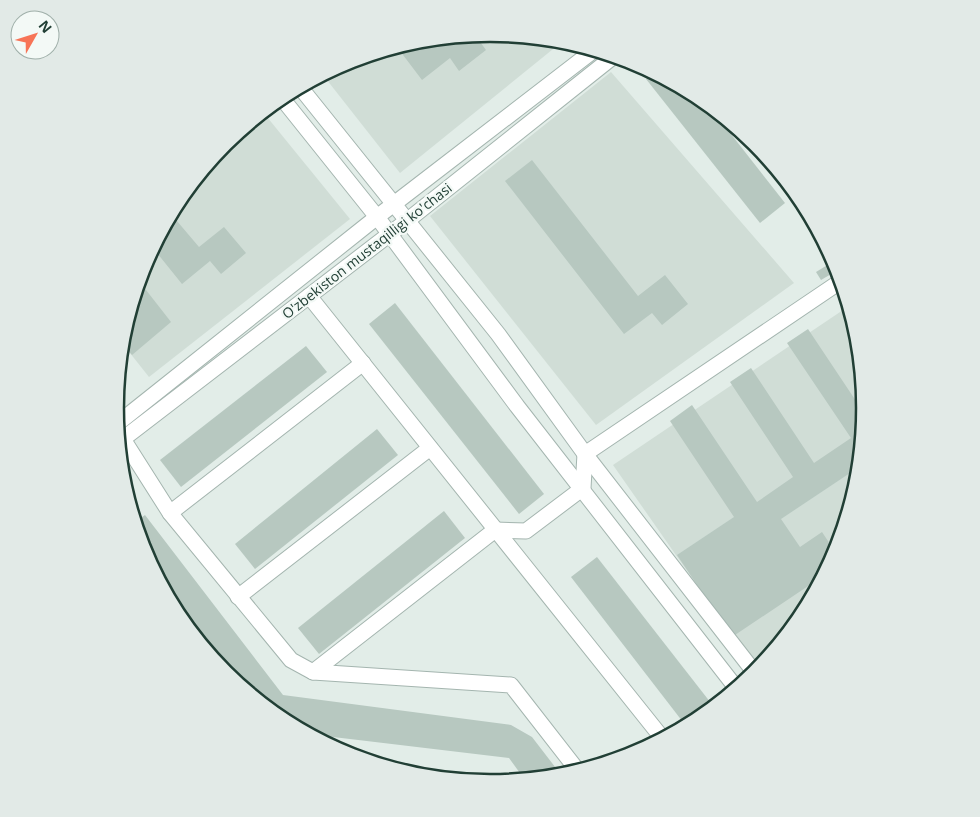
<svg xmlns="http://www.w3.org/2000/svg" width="980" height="817" font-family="'Open Sans',sans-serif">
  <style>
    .built { fill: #d0ddd6 }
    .building { fill: #b7c8c0 }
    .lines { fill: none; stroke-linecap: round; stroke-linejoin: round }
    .minor-casing { stroke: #a4b5af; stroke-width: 17 }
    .minor { stroke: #fff; stroke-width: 15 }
    .labels { text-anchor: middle; stroke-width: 4.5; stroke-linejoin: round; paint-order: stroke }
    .street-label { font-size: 14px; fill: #213f35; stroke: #f3f9f6 }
    .rim { fill: none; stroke: #213f35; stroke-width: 2.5 }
  </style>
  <rect width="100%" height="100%" fill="#e2ede8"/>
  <g class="built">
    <polygon points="490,34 563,41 400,173 323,75 347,62 417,41"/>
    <polygon points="611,72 794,283 596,425 430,216"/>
    <polygon points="263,112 350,219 149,377 122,343 144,265 179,200 225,143"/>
    <polygon points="849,306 858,336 865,409 857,482 836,552 801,617 757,671 613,465"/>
  </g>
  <g class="building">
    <polygon points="475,35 486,50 459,71 450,58 422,80 397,47 417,41 434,39 435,42 439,39"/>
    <polygon points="654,73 698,97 709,106 785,203 760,223 646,79"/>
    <polygon points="532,160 638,296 665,275 688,304 662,325 652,313 624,334 505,181"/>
    <polygon points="171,214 199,247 224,227 246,253 221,274 210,261 182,284 153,248"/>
    <polygon points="834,261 838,270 821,280 816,272"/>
    <polygon points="139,281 171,322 132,355 122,343 123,335"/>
    <polygon points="395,303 544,494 519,514 369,324"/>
    <polygon points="808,329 864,413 859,467 781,519 800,547 822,532 836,553 823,576 732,637 677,555 734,517 670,421 692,405 757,502 793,477 730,382 751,368 814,463 851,438 787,343"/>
    <polygon points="306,346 327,372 181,487 160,460"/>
    <polygon points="377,429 398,455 255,569 235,544"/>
    <polygon points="444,511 465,538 319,654 298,628"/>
    <polygon points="145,515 283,695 511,725 532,737 562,776 525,780 509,758 308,734 282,720 231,679 157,577 144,552 135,522"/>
    <polygon points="597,557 714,707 698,720 686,726 571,577"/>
  </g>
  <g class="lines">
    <g class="minor-casing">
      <g id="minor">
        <polyline points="300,87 498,334 585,454 755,673"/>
        <polyline points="281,97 377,217 517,406 737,689"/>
        <polyline points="309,296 663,739"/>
        <polyline points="117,424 377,217 594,50"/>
        <polyline points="123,439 170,513 291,660 313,672 511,685 578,771"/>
        <polyline points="119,442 408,220 614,56"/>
        <polyline points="170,513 363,363"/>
        <polyline points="238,597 430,448"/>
        <polyline points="313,672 495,530 526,531 583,488 585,454 841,281"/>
      </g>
    </g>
    <use href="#minor" class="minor"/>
  </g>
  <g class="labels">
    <g class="street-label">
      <text transform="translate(367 251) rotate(-38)" y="5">O'zbekiston mustaqilligi ko'chasi</text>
    </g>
  </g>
  <path d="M0 0H980V817H0ZM124 408a366 366 0 1 1 732 0a366 366 0 1 1-732 0Z" fill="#e2eae7" fill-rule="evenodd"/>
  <path class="rim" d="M124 408a366 366 0 1 1 732 0a366 366 0 1 1-732 0Z"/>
  <g transform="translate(35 35) rotate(51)"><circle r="24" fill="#f3f9f6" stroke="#9fafa9"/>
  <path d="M0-4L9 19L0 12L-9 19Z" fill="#f77457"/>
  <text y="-8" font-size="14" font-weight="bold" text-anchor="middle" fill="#213f35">N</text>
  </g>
</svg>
